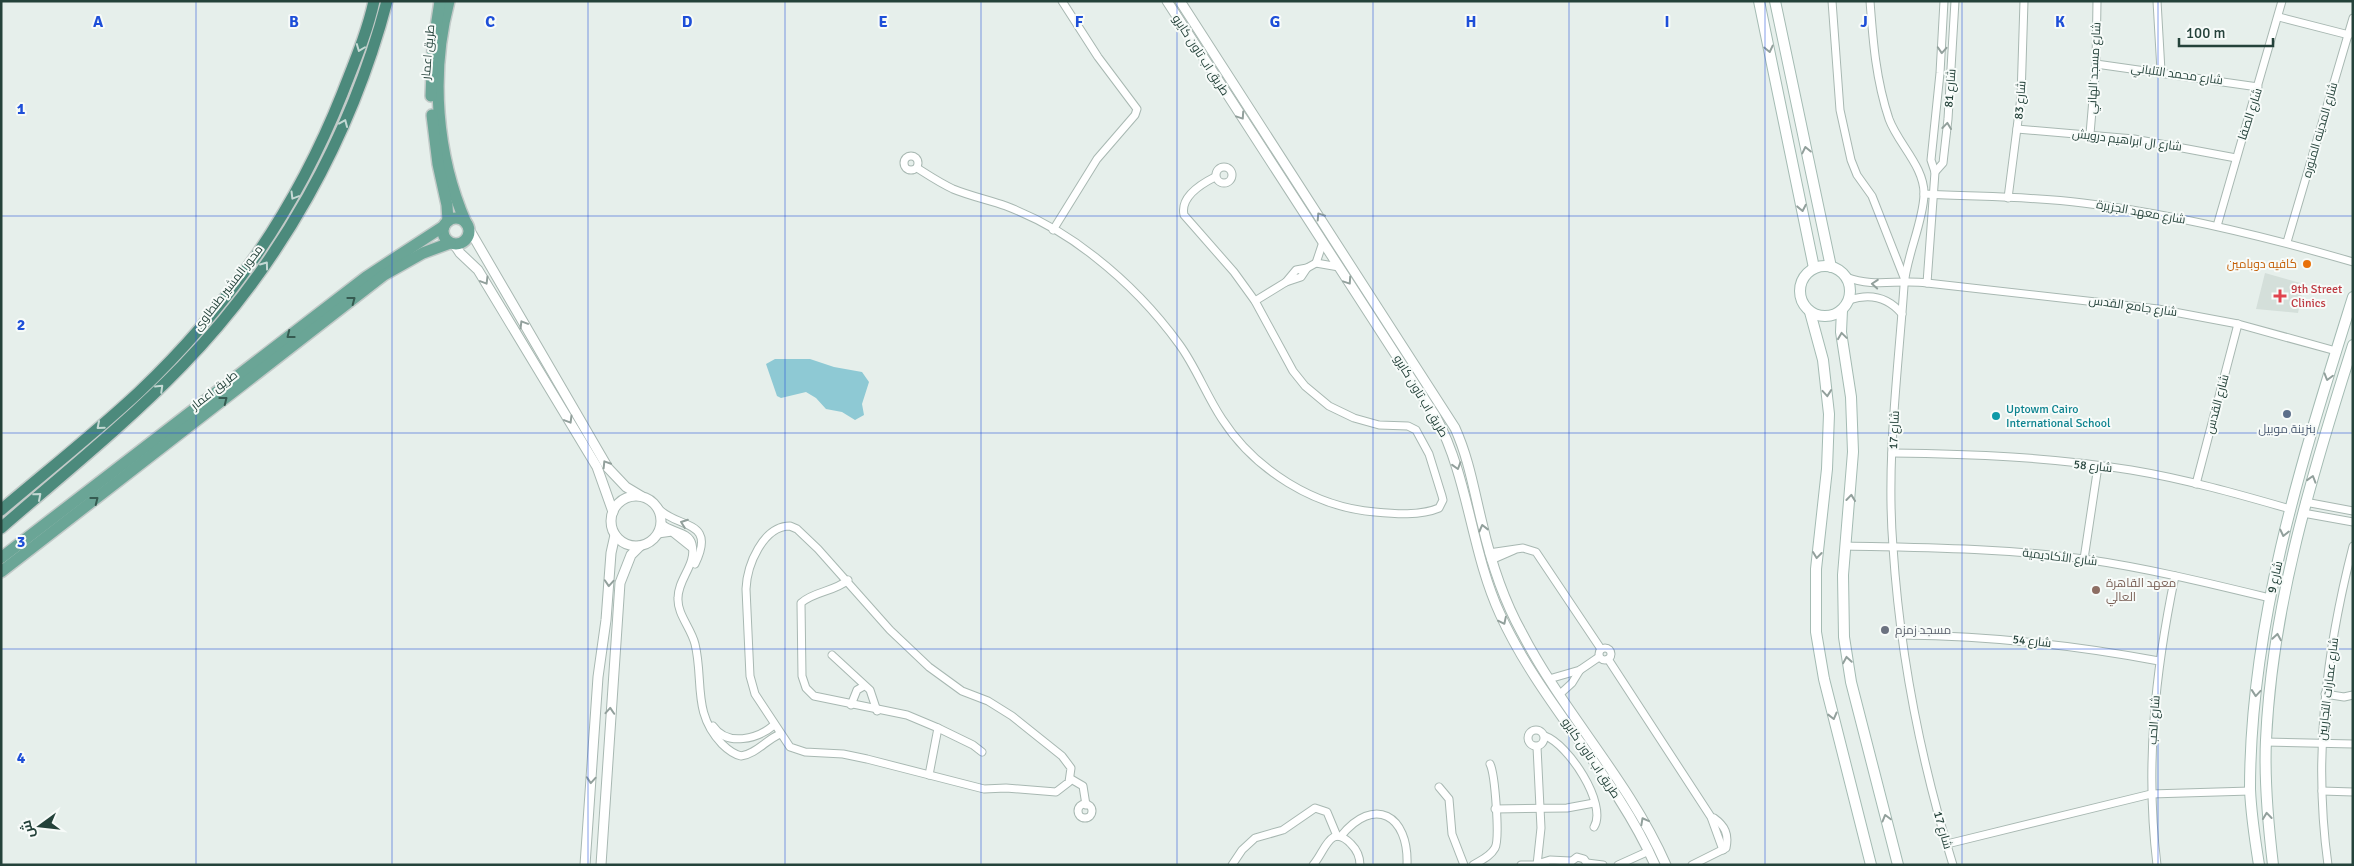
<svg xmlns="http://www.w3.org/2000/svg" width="2354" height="866" font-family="Signika,Cairo,sans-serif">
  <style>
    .built { fill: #d4dfda }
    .water { fill: #8ec9d4 }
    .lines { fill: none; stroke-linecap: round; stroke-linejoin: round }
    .minor-casing { stroke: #a8b8b2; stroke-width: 9 }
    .tertiary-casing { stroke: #a8b8b2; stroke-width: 11 }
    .secondary-casing { stroke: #a4bbb3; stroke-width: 12 }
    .primary-casing { stroke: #c2cac8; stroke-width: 14 }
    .trunk-casing { stroke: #c2cac8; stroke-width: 14 }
    .minor { stroke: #fff; stroke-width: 7 }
    .tertiary { stroke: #fff; stroke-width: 9 }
    .secondary { stroke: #fff; stroke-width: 10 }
    .primary { stroke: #6aa596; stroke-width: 11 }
    .trunk { stroke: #4c8a7c; stroke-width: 11 }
    .oneway { stroke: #c4d9d4 }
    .oneway2 { stroke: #92a09c }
    .oneway3 { stroke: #365b51 }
    .grid { fill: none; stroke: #1d4ed8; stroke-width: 1; stroke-opacity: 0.55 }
    .food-dot { fill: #e8710a; stroke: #f7fbf9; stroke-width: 2 }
    .health-dot { fill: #e0444e; stroke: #f7fbf9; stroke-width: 2 }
    .service-dot { fill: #5c6f8a; stroke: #f7fbf9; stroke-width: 2 }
    .culture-dot { fill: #0f9aa8; stroke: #f7fbf9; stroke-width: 2 }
    .education-dot { fill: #8d6e63; stroke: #f7fbf9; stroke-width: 2 }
    .worship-dot { fill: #6b7280; stroke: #f7fbf9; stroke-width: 2 }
    .labels { text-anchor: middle; stroke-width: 4; stroke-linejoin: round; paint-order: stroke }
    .street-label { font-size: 12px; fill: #24423a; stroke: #f7fbf9 }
    .food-label { font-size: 12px; fill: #c56008; stroke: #f7fbf9; text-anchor: end }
    .health-label { font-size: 12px; fill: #be3a42; stroke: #f7fbf9; text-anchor: start }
    .culture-label { font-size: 12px; fill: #0d838f; stroke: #f7fbf9; text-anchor: start }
    .service-label { font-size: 12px; fill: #4e5e75; stroke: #f7fbf9 }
    .education-label { font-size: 12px; fill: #785e54; stroke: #f7fbf9; text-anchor: start }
    .worship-label { font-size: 12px; fill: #5b616d; stroke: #f7fbf9; text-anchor: start }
    .grid-label { font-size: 16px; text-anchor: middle; font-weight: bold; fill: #1d4ed8; stroke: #f7fbf9; stroke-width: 4; stroke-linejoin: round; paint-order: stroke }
  </style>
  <rect width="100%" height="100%" fill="#e6efeb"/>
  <polygon class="built" points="2265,273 2304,284 2298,313 2256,309"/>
  <polygon class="water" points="775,359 810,359 834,367 862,372 869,382 862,404 864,415 855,420 842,412 826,409 816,398 806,392 781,398 777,396 766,364"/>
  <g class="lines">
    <g class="minor-casing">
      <g id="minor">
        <polyline points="1832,1 1840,110 1851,160 1857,175 1872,196 1905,280"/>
        <path d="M1870,1c3,41 6,79 19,118 9,25 36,48 35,76 -1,28 -18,62 -20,91 -6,87 -18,174 -11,261 7,108 28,215 60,318"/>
        <polyline points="2157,1 2161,71"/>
        <polyline points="2279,17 2349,35"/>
        <polyline points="2096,64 2258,87"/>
        <polyline points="2017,129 2134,139 2236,158"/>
        <polyline points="2090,134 2096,64 2097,1"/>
        <circle cx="911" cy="163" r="7"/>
        <circle cx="1224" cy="175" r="8"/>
        <path d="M917,168c11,7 23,15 36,21 17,7 36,11 53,17 31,12 63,30 89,51 32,25 60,54 84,87 17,23 27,51 43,75 33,51 92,88 153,93 20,2 45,4 64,-4l4,-8 -1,-4 -13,-42 -13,-24 -8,-4 -29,-1 -25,-7 -25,-12 -24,-20 -12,-15 -38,-70 -21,-29 -50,-57c-4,-18 17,-31 31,-38"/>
        <polyline points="1935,172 1943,163 1948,119 1955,1"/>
        <path d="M1924,194c53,3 106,2 159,9 92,11 181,33 270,59"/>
        <polyline points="2008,198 2021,97 2024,1"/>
        <polyline points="2217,226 2282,1"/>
        <polyline points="1053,230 1097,159 1135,115 1137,109 1098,57 1062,1"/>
        <polyline points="2287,242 2353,18"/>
        <polyline points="1316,263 1323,242"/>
        <path d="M1846,277c29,11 51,2 81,6l8,-111 -4,-12 9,-87 4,-72"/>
        <polyline points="1286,282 1296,270 1307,268 1316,263 1339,267"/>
        <polyline points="1927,283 2158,309 2238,324 2336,351"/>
        <path d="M1849,300c21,-7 39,-3 53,14"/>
        <polyline points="1255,301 1286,282 1301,277 1307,268"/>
        <path d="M1892,453c80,1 160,4 239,17 54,9 107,24 159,39"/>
        <polyline points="2196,484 2238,324"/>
        <polyline points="2305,502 2353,511"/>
        <path d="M659,509c19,20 58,10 36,55"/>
        <polyline points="2303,513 2353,522"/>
        <path d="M662,524c8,8 27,7 30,20 5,21 -14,34 -14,54 -1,16 13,30 17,46 9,37 -3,69 27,100 6,6 11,10 19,12 15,-2 25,-16 39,-22"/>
        <path d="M790,526l7,3 21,20 72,81 39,37 33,24 26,10 24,15 50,40 9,12 -2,14 -13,10 -50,-4 -22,1 -117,-30 -24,-5 -38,-2 -15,-5 -35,-53 -5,-18 -4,-87c1,-24 17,-63 44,-63z"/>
        <polyline points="658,534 672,532 692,548"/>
        <path d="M1846,546c80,2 159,2 238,13 63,9 124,24 186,39"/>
        <polyline points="1489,553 1523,548 1536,552 1601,649"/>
        <polyline points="2084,559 2098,466"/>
        <polyline points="1491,560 1514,550"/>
        <path d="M848,580c-14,12 -34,11 -47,23l1,73 4,12 8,8 93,19 31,13 -9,47"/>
        <path d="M1903,635c87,1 171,10 256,26"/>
        <circle cx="1605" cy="654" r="6"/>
        <polyline points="832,655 870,690 877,711"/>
        <polyline points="1608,659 1711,817 1723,850"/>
        <polyline points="1549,679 1580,670 1599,657"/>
        <polyline points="1560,694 1572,683 1580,670"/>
        <polyline points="2325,694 2344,697 2353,695"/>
        <polyline points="851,705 857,690 864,686"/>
        <path d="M713,726c14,21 45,13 61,-1"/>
        <polyline points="938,728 973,745 982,752"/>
        <circle cx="1536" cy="738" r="8"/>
        <path d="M1545,736c23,8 63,68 49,91"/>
        <polyline points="2265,742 2353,744"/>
        <polyline points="1537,747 1541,828 1537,865"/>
        <polyline points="1071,779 1083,786 1086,805"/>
        <polyline points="1439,787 1449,799 1452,834 1464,865"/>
        <polyline points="2322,791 2353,792"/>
        <circle cx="1085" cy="811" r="7"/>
        <polyline points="1495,809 1567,808 1594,803"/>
        <path d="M1341,836c33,-41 68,-21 66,29"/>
        <polyline points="1947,844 2151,794 2250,791"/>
        <polyline points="1587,863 1603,865"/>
        <polyline points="1537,864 1550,860 1570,861"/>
        <polyline points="1568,864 1577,857 1584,859 1588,865"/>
        <polyline points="1232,865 1242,850 1255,838 1283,830 1315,808 1327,812 1337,836"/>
        <path d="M1313,865c12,-13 17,-43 38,-21 6,6 9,12 9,21"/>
        <path d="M1473,865c8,-5 17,-8 22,-17 5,-9 0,-74 -5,-84"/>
        <polyline points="1521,865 1539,865"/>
        <polyline points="1618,865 1649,851"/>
        <path d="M1692,865l34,-17c3,-14 -1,-22 -12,-30"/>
        <path d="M2157,865c-12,-98 -2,-193 18,-289"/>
        <path d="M2328,865c-15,-108 -2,-214 25,-319"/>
      </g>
    </g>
    <g class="tertiary-casing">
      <g id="tertiary">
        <path d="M1167,1l269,416c33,62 35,134 64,197 41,90 115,160 155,251"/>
        <path d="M1180,1l275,427c14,31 19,63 27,95 9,39 21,76 40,110 42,81 106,146 144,232"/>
        <polyline points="469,229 608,468 626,487 641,496"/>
        <polyline points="454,244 460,253 478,270 597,467 613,512"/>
        <circle cx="636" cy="521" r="25"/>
        <polyline points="585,865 598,677 606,620 611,553 615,535"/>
        <polyline points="601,865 620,583 631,555 640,546"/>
      </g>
    </g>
    <g class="secondary-casing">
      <g id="secondary">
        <polyline points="1759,1 1814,268"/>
        <polyline points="1775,1 1831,267"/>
        <circle cx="1825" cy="291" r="25"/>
        <polyline points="1842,310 1841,332 1851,397 1853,452 1843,575 1844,637 1851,682 1898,865"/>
        <polyline points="1810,312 1823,360 1829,414 1827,469 1816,569 1816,632 1824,679 1871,865"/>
        <path d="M2259,865c-4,-25 -8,-51 -9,-76 0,-169 53,-332 103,-492"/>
        <path d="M2273,865c-5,-42 -9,-83 -7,-125 6,-135 46,-266 87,-395"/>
      </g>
    </g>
    <g class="primary-casing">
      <g id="primary">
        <path d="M449,1c-19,72 -13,154 17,222"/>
        <polyline points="431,96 433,47 440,1"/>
        <polyline points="432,115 438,164 447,205 448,221"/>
        <circle cx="456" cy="231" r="13"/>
        <polyline points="1,558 366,277 444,226"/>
        <polyline points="1,572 384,275 423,253 450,243"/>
      </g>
    </g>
    <g class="trunk-casing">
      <g id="trunk">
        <path d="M1,510c46,-39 94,-77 138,-118 89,-84 158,-185 203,-298 12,-31 25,-61 32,-93"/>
        <path d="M1,528c61,-53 125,-104 181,-162 98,-101 169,-228 205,-365"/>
      </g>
    </g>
    <use href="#minor" class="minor"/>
    <use href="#tertiary" class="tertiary"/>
    <use href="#secondary" class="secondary"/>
    <use href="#primary" class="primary"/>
    <use href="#trunk" class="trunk"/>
  </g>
  <defs><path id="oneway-chevron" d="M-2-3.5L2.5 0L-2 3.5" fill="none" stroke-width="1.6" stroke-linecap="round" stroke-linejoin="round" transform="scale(1.25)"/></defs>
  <g class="oneway">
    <use href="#oneway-chevron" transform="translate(360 48) rotate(111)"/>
    <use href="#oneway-chevron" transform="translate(344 123) rotate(-67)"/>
    <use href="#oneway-chevron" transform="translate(294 196) rotate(121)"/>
    <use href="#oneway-chevron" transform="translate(265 265) rotate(-54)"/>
    <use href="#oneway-chevron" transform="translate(160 388) rotate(-44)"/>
    <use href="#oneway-chevron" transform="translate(100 426) rotate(139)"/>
    <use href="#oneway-chevron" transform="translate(38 496) rotate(-41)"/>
  </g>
  <g class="oneway2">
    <use href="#oneway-chevron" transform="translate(1769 49) rotate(77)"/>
    <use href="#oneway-chevron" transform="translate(1942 50) rotate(94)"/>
    <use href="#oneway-chevron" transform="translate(1241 116) rotate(56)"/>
    <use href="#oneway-chevron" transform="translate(1947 126) rotate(-83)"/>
    <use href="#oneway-chevron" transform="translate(1806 150) rotate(-102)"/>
    <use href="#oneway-chevron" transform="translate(1802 208) rotate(79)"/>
    <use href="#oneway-chevron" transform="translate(1320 216) rotate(-123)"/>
    <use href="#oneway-chevron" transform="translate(485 281) rotate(59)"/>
    <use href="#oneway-chevron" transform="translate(1348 281) rotate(56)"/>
    <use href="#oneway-chevron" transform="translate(1875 284) rotate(-176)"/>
    <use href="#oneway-chevron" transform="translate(523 324) rotate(-121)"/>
    <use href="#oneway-chevron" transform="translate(1842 336) rotate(-98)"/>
    <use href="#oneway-chevron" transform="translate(2328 377) rotate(106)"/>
    <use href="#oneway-chevron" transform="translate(1827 393) rotate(85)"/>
    <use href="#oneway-chevron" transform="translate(569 420) rotate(59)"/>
    <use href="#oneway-chevron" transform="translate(606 464) rotate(-122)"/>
    <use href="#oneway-chevron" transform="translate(1457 466) rotate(73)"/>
    <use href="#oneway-chevron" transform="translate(2312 479) rotate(-73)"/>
    <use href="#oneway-chevron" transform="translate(1851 498) rotate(-84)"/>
    <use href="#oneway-chevron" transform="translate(684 523) rotate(-160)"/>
    <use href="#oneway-chevron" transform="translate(1483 528) rotate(-104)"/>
    <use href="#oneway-chevron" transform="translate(2284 533) rotate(103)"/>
    <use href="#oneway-chevron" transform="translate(1817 555) rotate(97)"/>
    <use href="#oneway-chevron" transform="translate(609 583) rotate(94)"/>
    <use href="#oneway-chevron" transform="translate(1503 621) rotate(64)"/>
    <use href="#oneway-chevron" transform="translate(2277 637) rotate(-81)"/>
    <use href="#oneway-chevron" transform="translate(1847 660) rotate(-99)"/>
    <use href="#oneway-chevron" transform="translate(2256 693) rotate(95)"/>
    <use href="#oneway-chevron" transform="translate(610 711) rotate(-86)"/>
    <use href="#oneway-chevron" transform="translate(1833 716) rotate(76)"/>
    <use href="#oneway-chevron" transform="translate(591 780) rotate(94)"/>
    <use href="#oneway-chevron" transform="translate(2267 816) rotate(-96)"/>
    <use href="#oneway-chevron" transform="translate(1886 818) rotate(-105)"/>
    <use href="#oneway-chevron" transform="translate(1644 821) rotate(-118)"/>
  </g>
  <g class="oneway3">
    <use href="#oneway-chevron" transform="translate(352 300) rotate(-37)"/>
    <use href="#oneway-chevron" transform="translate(290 335) rotate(142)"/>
    <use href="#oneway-chevron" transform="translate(224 400) rotate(-38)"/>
    <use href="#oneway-chevron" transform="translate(95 500) rotate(-38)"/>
  </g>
  <path class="grid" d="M196,1v864M392,1v864M588,1v864M785,1v864M981,1v864M1177,1v864M1373,1v864M1569,1v864M1765,1v864M1962,1v864M2158,1v864M1,216h2352M1,433h2352M1,649h2352"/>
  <circle class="food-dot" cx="2307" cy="264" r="5"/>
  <path class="health-dot" d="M2277.5 288.5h5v5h5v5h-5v5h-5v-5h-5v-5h5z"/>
  <circle class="service-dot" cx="2287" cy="414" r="5"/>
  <circle class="culture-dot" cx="1996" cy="416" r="5"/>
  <circle class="education-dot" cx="2096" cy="590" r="5"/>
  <circle class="worship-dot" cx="1885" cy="630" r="5"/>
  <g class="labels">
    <g class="street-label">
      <text transform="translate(428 52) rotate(-85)" y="4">طريق اعمار</text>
      <text transform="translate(1201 55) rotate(57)" y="4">طريق اب تاون كايرو</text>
      <text transform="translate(2094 68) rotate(-87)" y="4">شارع مسجد الهاني</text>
      <text transform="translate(2177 74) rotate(8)" y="4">شارع محمد التلباني</text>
      <text transform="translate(1950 88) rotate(-85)" y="4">شارع 81</text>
      <text transform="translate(2020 100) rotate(-85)" y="4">شارع 83</text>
      <text transform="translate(2250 114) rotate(-72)" y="4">شارع الصفا</text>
      <text transform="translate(2320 130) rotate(-74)" y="4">شارع المدينه المنوره</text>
      <text transform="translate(2127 140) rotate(7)" y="4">شارع ال ابراهيم درويش</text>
      <text transform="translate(2141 212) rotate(10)" y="4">شارع معهد الجزيرة</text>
      <text transform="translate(228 288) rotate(-52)" y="4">محور المشير طنطاوى</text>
      <text transform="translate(2133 306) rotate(8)" y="4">شارع جامع القدس</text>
      <text transform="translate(214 390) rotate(-38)" y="4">طريق اعمار</text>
      <text transform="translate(1421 396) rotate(59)" y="4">طريق اب تاون كايرو</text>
      <text transform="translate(2217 404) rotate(-75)" y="4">شارع القدس</text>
      <text transform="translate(1894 430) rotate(-87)" y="4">شارع 17</text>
      <text transform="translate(2093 466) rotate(6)" y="4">شارع 58</text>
      <text transform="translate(2060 557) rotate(7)" y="4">شارع الأكاديمية</text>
      <text transform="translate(2275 577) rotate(-77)" y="4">شارع 9</text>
      <text transform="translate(2032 641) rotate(6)" y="4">شارع 54</text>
      <text transform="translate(2328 689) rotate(-83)" y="4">شارع عمارات التجاريين</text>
      <text transform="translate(2154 720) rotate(-86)" y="4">شارع الحب</text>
      <text transform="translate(1591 758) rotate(56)" y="4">طريق اب تاون كايرو</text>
      <text transform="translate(1943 830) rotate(74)" y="4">شارع 17</text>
    </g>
    <g class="food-label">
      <text x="2297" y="268">كافيه دوبامين</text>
    </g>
    <g class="health-label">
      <text x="2291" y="293">9th Street<tspan x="2291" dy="14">Clinics</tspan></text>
    </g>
    <g class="culture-label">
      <text x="2006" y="413">Uptowm Cairo<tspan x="2006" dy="14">International School</tspan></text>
    </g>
    <g class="service-label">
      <text x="2287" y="433">بنزينة موبيل</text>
    </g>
    <g class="education-label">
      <text x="2106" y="587">معهد القاهرة<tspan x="2106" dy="14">العالي</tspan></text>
    </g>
    <g class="worship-label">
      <text x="1895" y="634">مسجد زمزم</text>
    </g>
  </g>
  <g class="grid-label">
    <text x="98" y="27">A</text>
    <text x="294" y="27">B</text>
    <text x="490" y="27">C</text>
    <text x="687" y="27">D</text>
    <text x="883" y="27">E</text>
    <text x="1079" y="27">F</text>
    <text x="1275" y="27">G</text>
    <text x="1471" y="27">H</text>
    <text x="1667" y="27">I</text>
    <text x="1864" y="27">J</text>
    <text x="2060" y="27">K</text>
    <text x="21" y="114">1</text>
    <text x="21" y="330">2</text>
    <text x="21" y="547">3</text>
    <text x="21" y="763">4</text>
  </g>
  <rect width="2354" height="866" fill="none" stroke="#24423a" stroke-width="5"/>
  <g transform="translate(40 826) rotate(255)" stroke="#f7fbf9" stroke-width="4" paint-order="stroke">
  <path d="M0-4L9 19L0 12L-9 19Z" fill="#24423a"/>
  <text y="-8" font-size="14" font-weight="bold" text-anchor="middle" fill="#24423a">ش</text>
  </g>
  <path d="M2179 38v8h94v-8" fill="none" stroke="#24423a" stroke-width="2.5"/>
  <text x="2186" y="38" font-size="15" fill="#24423a" stroke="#f7fbf9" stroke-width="4" paint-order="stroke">100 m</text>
</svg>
